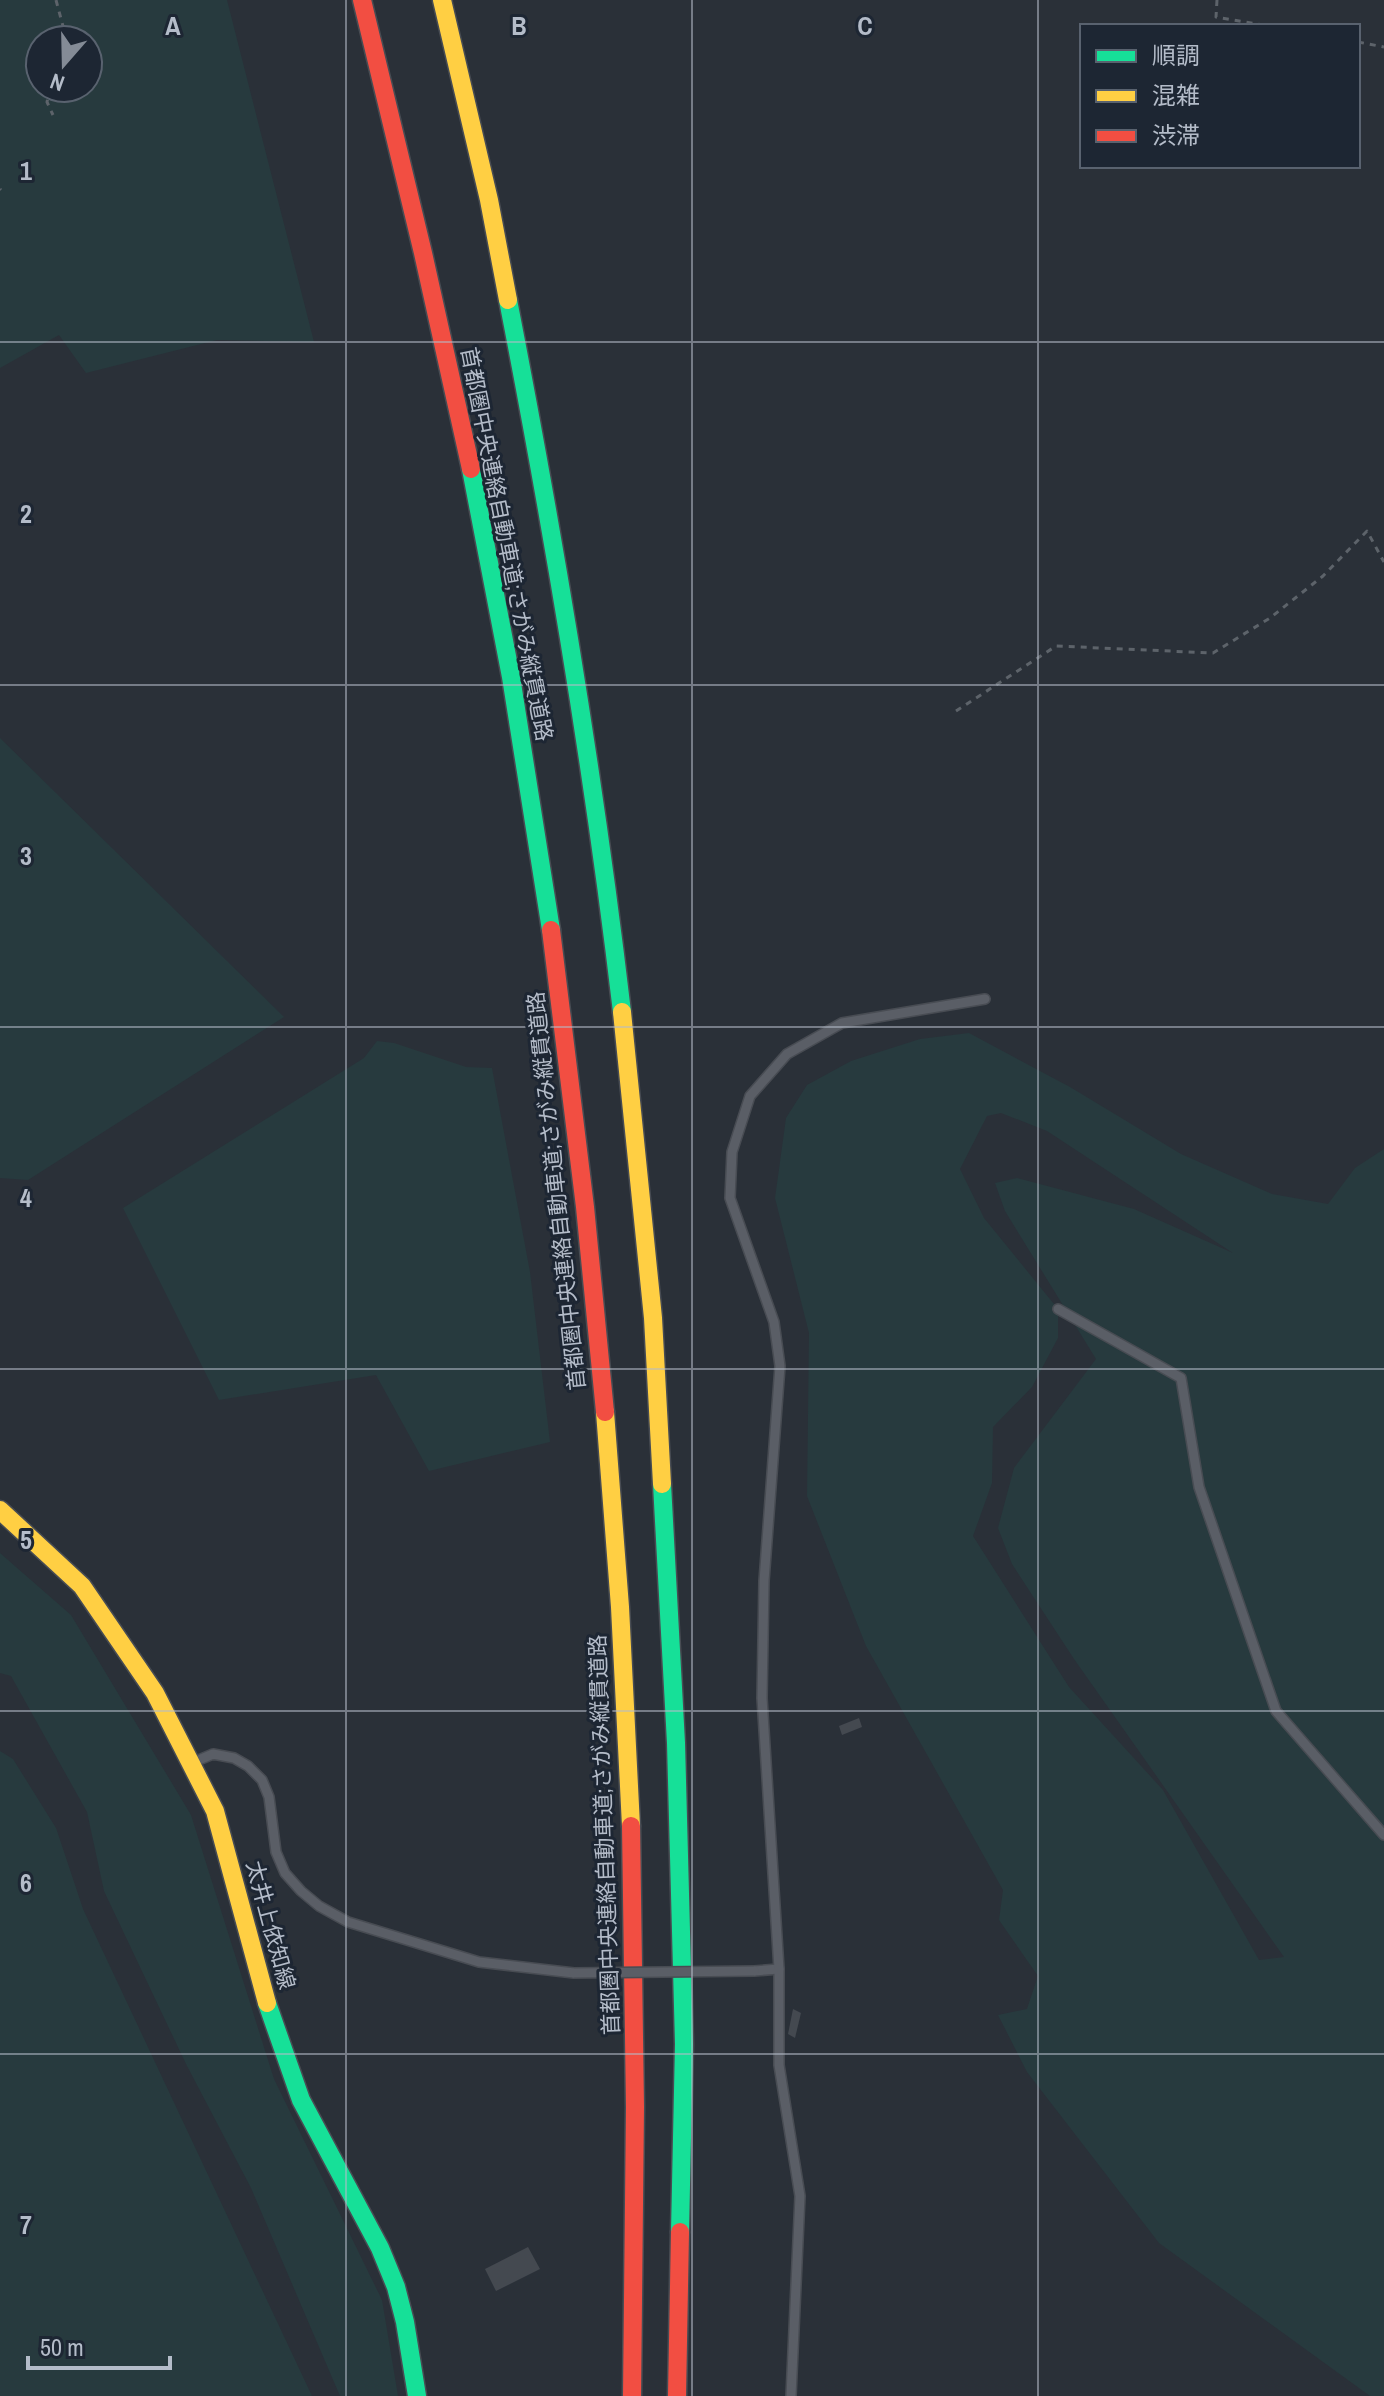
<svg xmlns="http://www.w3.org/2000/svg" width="1384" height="2396" font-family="'Archivo Narrow','Noto Sans JP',sans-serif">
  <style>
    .green { fill: #273a3e; fill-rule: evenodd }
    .building { fill: #444950 }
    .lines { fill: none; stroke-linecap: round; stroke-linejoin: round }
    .lane-casing { stroke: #484c53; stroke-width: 12 }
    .fast-casing { stroke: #484c53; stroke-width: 21 }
    .slow-casing { stroke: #484c53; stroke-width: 21 }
    .jam-casing { stroke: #484c53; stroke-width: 21 }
    .path { stroke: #5d636a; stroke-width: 3; stroke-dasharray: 6 6; stroke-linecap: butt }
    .lane { stroke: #5a5e66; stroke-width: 9 }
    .fast { stroke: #16e098; stroke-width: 18 }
    .slow { stroke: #ffcf43; stroke-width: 18 }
    .jam { stroke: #f24e42; stroke-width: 18 }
    .lane-bridge-casing { stroke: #484c53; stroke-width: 12; stroke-linecap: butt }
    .lane-bridge { stroke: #5a5e66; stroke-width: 9 }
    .grid { fill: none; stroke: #b4bcc9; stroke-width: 2; stroke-opacity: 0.55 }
    .labels { text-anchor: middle; stroke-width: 6; stroke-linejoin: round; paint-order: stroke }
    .street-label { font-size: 22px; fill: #b4bcc9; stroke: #1d2633 }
    .grid-label { font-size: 26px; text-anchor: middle; font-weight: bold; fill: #b4bcc9; stroke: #1d2633; stroke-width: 6; stroke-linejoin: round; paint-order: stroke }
  </style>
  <rect width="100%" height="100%" fill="#2a3038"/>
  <g class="green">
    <path d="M0,0h227l87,342 -97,-2 -131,33 -27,-38 -59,33zM88,40v48h-48v-48z"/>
    <polygon points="0,738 284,1017 28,1180 0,1178"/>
    <path d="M969,1033l101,54 111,67 91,40 56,10 27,-36 29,-19v1247h-14l-211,-153 -132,-171 -29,-57 29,-6 11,-33 -39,-56 4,-30 -137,-244 -59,-150 2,-163 -34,-135 11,-80 21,-33 44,-24 69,-22zM1001,1113l46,18 186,122 -99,-44 -117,-31 -22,5 10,28 91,148 -82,109 -16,60 14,36 62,95 210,298 -25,3 -96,-170 -94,-103 -96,-151 19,-53 1,-56 39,-40 26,-49v-29l-74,-91 -24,-49 27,-53z"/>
    <polygon points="377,1041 394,1043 466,1067 492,1068 530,1272 550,1442 429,1471 376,1375 219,1400 123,1208 364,1058"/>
    <polygon points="0,1553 71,1615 191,1815 274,2079 382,2300 398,2396 340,2396 251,2188 186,2064 104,1891 87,1812 11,1676 0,1673"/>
    <polygon points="0,1751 13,1759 56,1828 83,1909 312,2396 0,2396"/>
  </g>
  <g class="building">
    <polygon points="859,1718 862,1727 842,1735 839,1726"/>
    <polygon points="793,2009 801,2013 795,2038 788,2034"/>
    <polygon points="528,2247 540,2269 496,2291 485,2269"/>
  </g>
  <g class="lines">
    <g class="lane-casing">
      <g id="lane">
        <polyline points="1058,1309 1181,1378 1199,1487 1276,1711 1384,1835"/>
        <polyline points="194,1762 213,1754 234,1758 248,1766 262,1780 269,1797 276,1852 285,1873 301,1891 319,1906 348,1922 479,1962 574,1973"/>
        <polyline points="754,1971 779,1969"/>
        <polyline points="791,2396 800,2196 779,2065 779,1969 762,1698 764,1581 780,1366 774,1322 730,1198 732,1152 750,1096 787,1054 842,1023 985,999"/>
      </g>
    </g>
    <g class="fast-casing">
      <g id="fast">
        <path d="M508,300c46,236 86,473 114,712"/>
        <polyline points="471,469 511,677 551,930"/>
        <polyline points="662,1484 676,1743 684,2044 680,2232"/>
        <polyline points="267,2003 301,2100 380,2248 396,2287 405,2322 417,2396"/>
      </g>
    </g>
    <g class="slow-casing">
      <g id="slow">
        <polyline points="442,0 489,200 508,300"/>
        <polyline points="622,1012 653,1318 662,1484"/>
        <polyline points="605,1412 620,1607 631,1826"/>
        <polyline points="0,1510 82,1586 155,1693 215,1811 267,2003"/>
      </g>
    </g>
    <g class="jam-casing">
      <g id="jam">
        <polyline points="362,0 423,253 471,469"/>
        <polyline points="551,930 585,1207 605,1412"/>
        <polyline points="631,1826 635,2107 632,2396"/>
        <polyline points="677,2396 680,2232"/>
      </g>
    </g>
    <g class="path">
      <polyline points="56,0 64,30 62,40"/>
      <polyline points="1217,0 1216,17 1268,26"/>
      <polyline points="1358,42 1384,47"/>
      <polyline points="50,88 47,102 53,115"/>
      <polyline points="0,189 1,190"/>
      <polyline points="956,711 1056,646 1213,653 1270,618 1323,576 1367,531 1384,562"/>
    </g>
    <use href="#lane" class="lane"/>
    <use href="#fast" class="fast"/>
    <use href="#slow" class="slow"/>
    <use href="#jam" class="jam"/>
    <g class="lane-bridge-casing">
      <polyline id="lane-bridge" points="574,1973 754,1971"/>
    </g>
    <use href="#lane-bridge" class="lane-bridge"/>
  </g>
  <path class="grid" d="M346,0v2396M692,0v2396M1038,0v2396M0,342h1384M0,685h1384M0,1027h1384M0,1369h1384M0,1711h1384M0,2054h1384"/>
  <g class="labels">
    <g class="street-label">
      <text transform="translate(507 544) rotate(79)" y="8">首都圏中央連絡自動車道;さがみ縦貫道路</text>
      <text transform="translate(556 1191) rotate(-96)" y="8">首都圏中央連絡自動車道;さがみ縦貫道路</text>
      <text transform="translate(604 1835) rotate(-92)" y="8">首都圏中央連絡自動車道;さがみ縦貫道路</text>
      <text transform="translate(271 1925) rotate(75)" y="8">太井上依知線</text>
    </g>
  </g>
  <g class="grid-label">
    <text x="173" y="35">A</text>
    <text x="519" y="35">B</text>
    <text x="865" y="35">C</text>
    <text x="26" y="180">1</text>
    <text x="26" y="523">2</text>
    <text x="26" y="865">3</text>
    <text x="26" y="1207">4</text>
    <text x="26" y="1549">5</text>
    <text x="26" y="1892">6</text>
    <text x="26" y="2234">7</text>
  </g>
  <rect x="1080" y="24" width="280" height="144" fill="#1d2633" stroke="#59626f" stroke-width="2"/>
  <rect x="1096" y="50" width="40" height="12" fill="#16e098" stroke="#59626f" stroke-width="2"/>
  <text x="1152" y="64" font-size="24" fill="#b4bcc9">順調</text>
  <rect x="1096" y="90" width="40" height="12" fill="#ffcf43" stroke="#59626f" stroke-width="2"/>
  <text x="1152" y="104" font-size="24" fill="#b4bcc9">混雑</text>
  <rect x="1096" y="130" width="40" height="12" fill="#f24e42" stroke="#59626f" stroke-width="2"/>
  <text x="1152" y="144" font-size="24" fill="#b4bcc9">渋滞</text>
  <g transform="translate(64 64) rotate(200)"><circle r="38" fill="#1d2633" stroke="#59626f" stroke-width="2"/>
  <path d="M0-6L14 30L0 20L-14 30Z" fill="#848b96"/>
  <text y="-12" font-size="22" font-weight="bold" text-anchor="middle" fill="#b4bcc9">N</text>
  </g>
  <path d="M28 2356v12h142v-12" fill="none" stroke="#b4bcc9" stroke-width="4"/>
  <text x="40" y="2356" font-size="24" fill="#b4bcc9" stroke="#1d2633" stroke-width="6" paint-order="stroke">50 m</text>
</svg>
